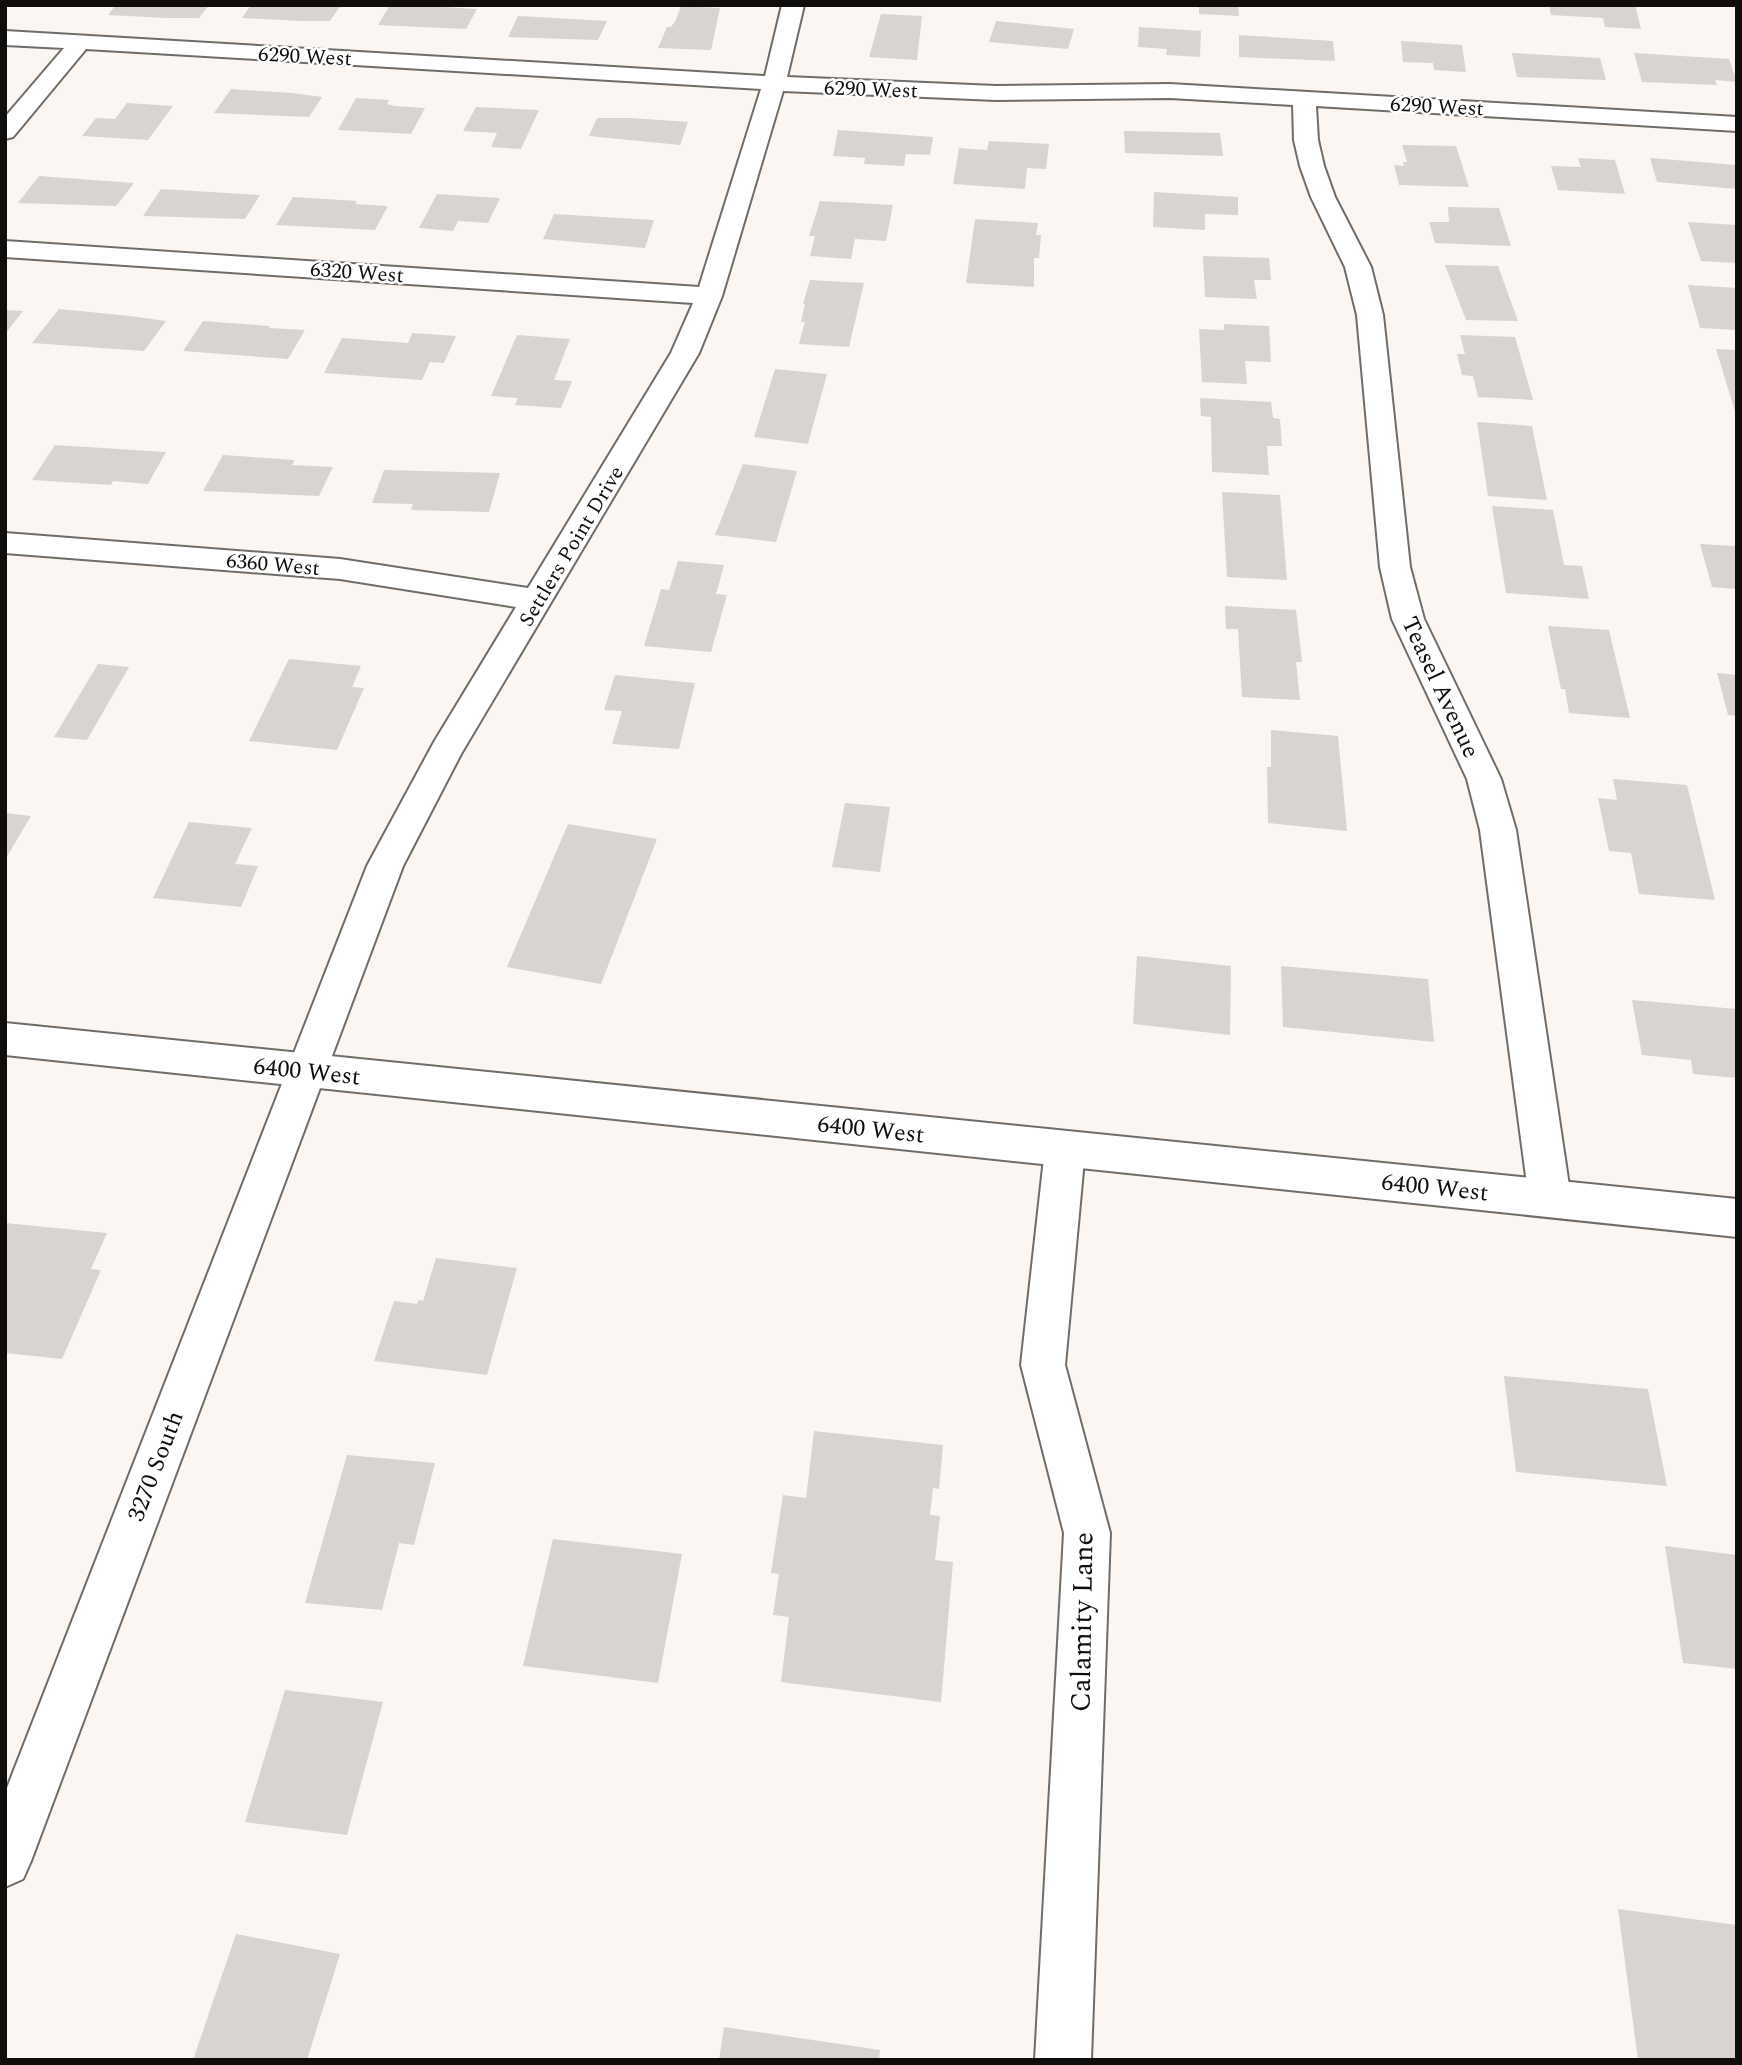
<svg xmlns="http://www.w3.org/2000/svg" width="1742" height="2065" font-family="Spectral,serif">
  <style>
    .building { fill: #d8d4d0 }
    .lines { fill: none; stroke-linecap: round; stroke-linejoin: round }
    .minor-casing { stroke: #706c68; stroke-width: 4 }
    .tertiary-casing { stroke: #706c68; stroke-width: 4 }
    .minor { fill: #fff; fill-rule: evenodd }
    .tertiary { fill: #fff; fill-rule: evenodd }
    .labels { text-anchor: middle; stroke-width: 5; stroke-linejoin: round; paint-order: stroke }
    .far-street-label { font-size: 21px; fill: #100e0d; stroke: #fff }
    .street-label { font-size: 24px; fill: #100e0d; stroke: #fff }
    .near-street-label { font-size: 28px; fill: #100e0d; stroke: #fff }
  </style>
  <rect width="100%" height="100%" fill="#fbf6f2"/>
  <g class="building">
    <polygon points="116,5 209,5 199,18 167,18 108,15"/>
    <polygon points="251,5 341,5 330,21 302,21 242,18"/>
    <polygon points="390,5 406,5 477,9 466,29 378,25"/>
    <polygon points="1199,5 1238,5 1239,16 1199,14"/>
    <polygon points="1549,5 1635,5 1641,29 1605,27 1603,18 1551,15"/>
    <polygon points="681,6 720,8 711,50 658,48 667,27 671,27 676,20"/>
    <polygon points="881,14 922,16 917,60 869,57"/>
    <polygon points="518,16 607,21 598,40 508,37"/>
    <polygon points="996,21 1074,29 1068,49 989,42"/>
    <polygon points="1139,27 1201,31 1200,57 1166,55 1167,49 1138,47"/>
    <polygon points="1239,35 1333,41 1335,61 1239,57"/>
    <polygon points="1401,41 1462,45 1466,72 1434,70 1433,63 1403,62"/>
    <polygon points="1512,53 1600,58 1606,80 1517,77"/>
    <polygon points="1634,53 1729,59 1737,82 1715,80 1717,85 1642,82"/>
    <polygon points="231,89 292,93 322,97 309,117 214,113"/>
    <polygon points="356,98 389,100 387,104 394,106 425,108 411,134 338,130"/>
    <polygon points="127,103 173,106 148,140 82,136 96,118 115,119"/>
    <polygon points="476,107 539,110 521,149 491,147 497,133 463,131"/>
    <polygon points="597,118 630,118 688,122 680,145 589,136"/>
    <polygon points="838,130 933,137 930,155 906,154 904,166 864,164 865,158 833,156"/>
    <polygon points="1124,131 1220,133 1223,156 1125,153"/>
    <polygon points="989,141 1049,144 1046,169 1027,168 1025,189 953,184 959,148 987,150"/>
    <polygon points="1402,145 1456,146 1469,187 1399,185 1394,165 1404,166 1403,162 1407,162"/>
    <polygon points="1578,158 1615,160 1625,194 1558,190 1551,166 1581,167"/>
    <polygon points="1650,158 1737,165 1737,189 1657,182"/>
    <polygon points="39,176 134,183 116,206 18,203"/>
    <polygon points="161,189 260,195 245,219 143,216"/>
    <polygon points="1154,192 1238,197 1238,215 1205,214 1205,230 1153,227"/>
    <polygon points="437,194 500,198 488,223 458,221 453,231 419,228"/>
    <polygon points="293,197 357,201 355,204 388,206 375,230 276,225"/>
    <polygon points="820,201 893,205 886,241 855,239 851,259 810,256 815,236 809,236"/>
    <polygon points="1448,207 1499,208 1511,246 1435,243 1429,222 1449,222"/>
    <polygon points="554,214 654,220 645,248 543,239"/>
    <polygon points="975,219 1038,223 1036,235 1041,235 1039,258 1034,258 1034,287 966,283"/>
    <polygon points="1688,222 1737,225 1737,263 1701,261"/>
    <polygon points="1203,256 1269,258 1271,280 1254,280 1257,299 1205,297"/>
    <polygon points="1445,265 1498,266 1518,321 1466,320"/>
    <polygon points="810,280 864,283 849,347 799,344 805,322 801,322 805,304 803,304"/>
    <polygon points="1688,285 1737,288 1737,330 1700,328"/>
    <polygon points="59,309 130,316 166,321 144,351 32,343"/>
    <polygon points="5,310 23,311 5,334"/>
    <polygon points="203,321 270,326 269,328 305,330 288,359 183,351"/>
    <polygon points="1224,324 1269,326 1271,362 1245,361 1247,384 1202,382 1199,329 1224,330"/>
    <polygon points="412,333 456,336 444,363 430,362 422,380 324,373 342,338 408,343"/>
    <polygon points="517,335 570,339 554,380 572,381 561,408 515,405 518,398 491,396"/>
    <polygon points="1460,335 1515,337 1533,400 1478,397 1473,376 1462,375 1457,354 1465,354"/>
    <polygon points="1716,349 1737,350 1737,415 1736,415"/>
    <polygon points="775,369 827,374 808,444 754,437"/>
    <polygon points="1200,398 1271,402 1273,418 1280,419 1282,446 1267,446 1269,475 1212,472 1211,417 1201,416"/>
    <polygon points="1477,422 1532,426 1547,500 1488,496"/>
    <polygon points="55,445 166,452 148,484 113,481 111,485 32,480"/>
    <polygon points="223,455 295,460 292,465 333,467 319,496 203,491"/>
    <polygon points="743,464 797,471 776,542 715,535"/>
    <polygon points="384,470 500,473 489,512 411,510 413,504 372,503"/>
    <polygon points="1222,492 1280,495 1287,580 1227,577"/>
    <polygon points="1492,506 1553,510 1564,565 1582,566 1589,599 1506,593"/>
    <polygon points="1700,544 1735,546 1737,589 1712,587"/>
    <polygon points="678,561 724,565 716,594 727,595 711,652 644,646 661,589 669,590"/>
    <polygon points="1225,606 1296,610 1302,662 1296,662 1300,700 1242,697 1238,629 1226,629"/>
    <polygon points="1548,626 1609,630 1630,718 1569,713 1565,689 1561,689"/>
    <polygon points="289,659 361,666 352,687 364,688 337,750 249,741"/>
    <polygon points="98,664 129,667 87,740 54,737"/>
    <polygon points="1717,673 1737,675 1737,716 1728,715"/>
    <polygon points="615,675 695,683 679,749 612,744 622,711 604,710"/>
    <polygon points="1271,730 1338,736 1347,831 1268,823 1267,767 1271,767"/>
    <polygon points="1613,779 1687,785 1715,900 1639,894 1631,853 1609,851 1598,798 1617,800"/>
    <polygon points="845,803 890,807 880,872 832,867"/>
    <polygon points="5,813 31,816 5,860"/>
    <polygon points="189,822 252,828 235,864 258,866 241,907 153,898"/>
    <polygon points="568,824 657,839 601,984 507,967"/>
    <polygon points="1137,956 1231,966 1230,1035 1133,1024"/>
    <polygon points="1281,966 1428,979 1434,1042 1283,1027"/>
    <polygon points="1632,1000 1737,1009 1737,1078 1693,1074 1691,1060 1642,1055"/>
    <polygon points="5,1223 107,1233 91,1269 101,1270 62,1359 5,1353"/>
    <polygon points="436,1258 517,1268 487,1375 374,1361 394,1301 417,1304 419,1300 423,1301"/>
    <polygon points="1504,1376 1648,1389 1667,1486 1516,1472"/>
    <polygon points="814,1431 943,1445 939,1489 933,1488 930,1515 940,1516 935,1560 953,1562 941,1702 781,1682 789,1617 773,1615 779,1574 771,1573 783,1495 806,1498"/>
    <polygon points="347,1455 435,1463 414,1545 399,1543 382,1610 305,1603"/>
    <polygon points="553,1539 682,1554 658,1683 523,1666"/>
    <polygon points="1665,1546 1737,1555 1737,1669 1683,1663"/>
    <polygon points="285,1690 383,1702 347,1835 245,1822"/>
    <polygon points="1618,1909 1737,1925 1737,2060 1638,2060"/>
    <polygon points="236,1934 340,1954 307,2060 193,2060"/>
    <polygon points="724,2027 880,2050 879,2060 719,2060"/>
  </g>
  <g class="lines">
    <g class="minor-casing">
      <g id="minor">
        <polygon points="782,5 804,5 787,77 996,86 1170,84 1737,117 1737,131 1316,106 1318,140 1324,166 1335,197 1371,267 1383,315 1410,567 1424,619 1501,779 1516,830 1571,1199 1565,1212 1550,1217 1535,1212 1529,1199 1480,830 1467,779 1392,619 1380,567 1357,315 1345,267 1311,197 1300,166 1294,140 1293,105 1170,98 996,100 783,91 722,296 699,353 461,754 403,866 31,1861 23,1879 5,1887 5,1793 367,866 434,742 516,607 340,579 5,553 5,533 340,559 528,588 671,353 693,303 5,257 5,241 699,287 761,89 86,49 13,137 5,139 5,117 64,48 5,45 5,31 765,76"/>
        <polygon points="1065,1131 1079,1137 1085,1149 1065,1365 1110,1533 1091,2060 1035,2060 1064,1533 1021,1365 1045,1149 1051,1137"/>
      </g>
    </g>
    <g class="tertiary-casing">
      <polygon id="tertiary" points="5,1023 1737,1199 1737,1237 5,1055"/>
    </g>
    <use href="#minor" class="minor"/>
    <use href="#tertiary" class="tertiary"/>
  </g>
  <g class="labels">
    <g class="far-street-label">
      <text transform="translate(305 56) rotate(3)" y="7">6290 West</text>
      <text transform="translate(871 89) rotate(2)" y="7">6290 West</text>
      <text transform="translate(1437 106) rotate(3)" y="7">6290 West</text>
      <text transform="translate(357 272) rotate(4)" y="7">6320 West</text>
      <text transform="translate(571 546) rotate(-59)" y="7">Settlers Point Drive</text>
      <text transform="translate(273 564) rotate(5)" y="7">6360 West</text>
    </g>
    <g class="street-label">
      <text transform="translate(1441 687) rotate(65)" y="8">Teasel Avenue</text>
      <text transform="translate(307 1071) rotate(6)" y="8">6400 West</text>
      <text transform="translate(871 1129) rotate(6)" y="8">6400 West</text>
      <text transform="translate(1435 1187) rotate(6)" y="8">6400 West</text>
      <text transform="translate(155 1466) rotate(-69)" y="8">3270 South</text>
    </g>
    <g class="near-street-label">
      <text transform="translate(1081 1622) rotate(-89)" y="10">Calamity Lane</text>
    </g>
  </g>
  <rect width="1742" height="2065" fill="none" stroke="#100e0d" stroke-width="14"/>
</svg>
